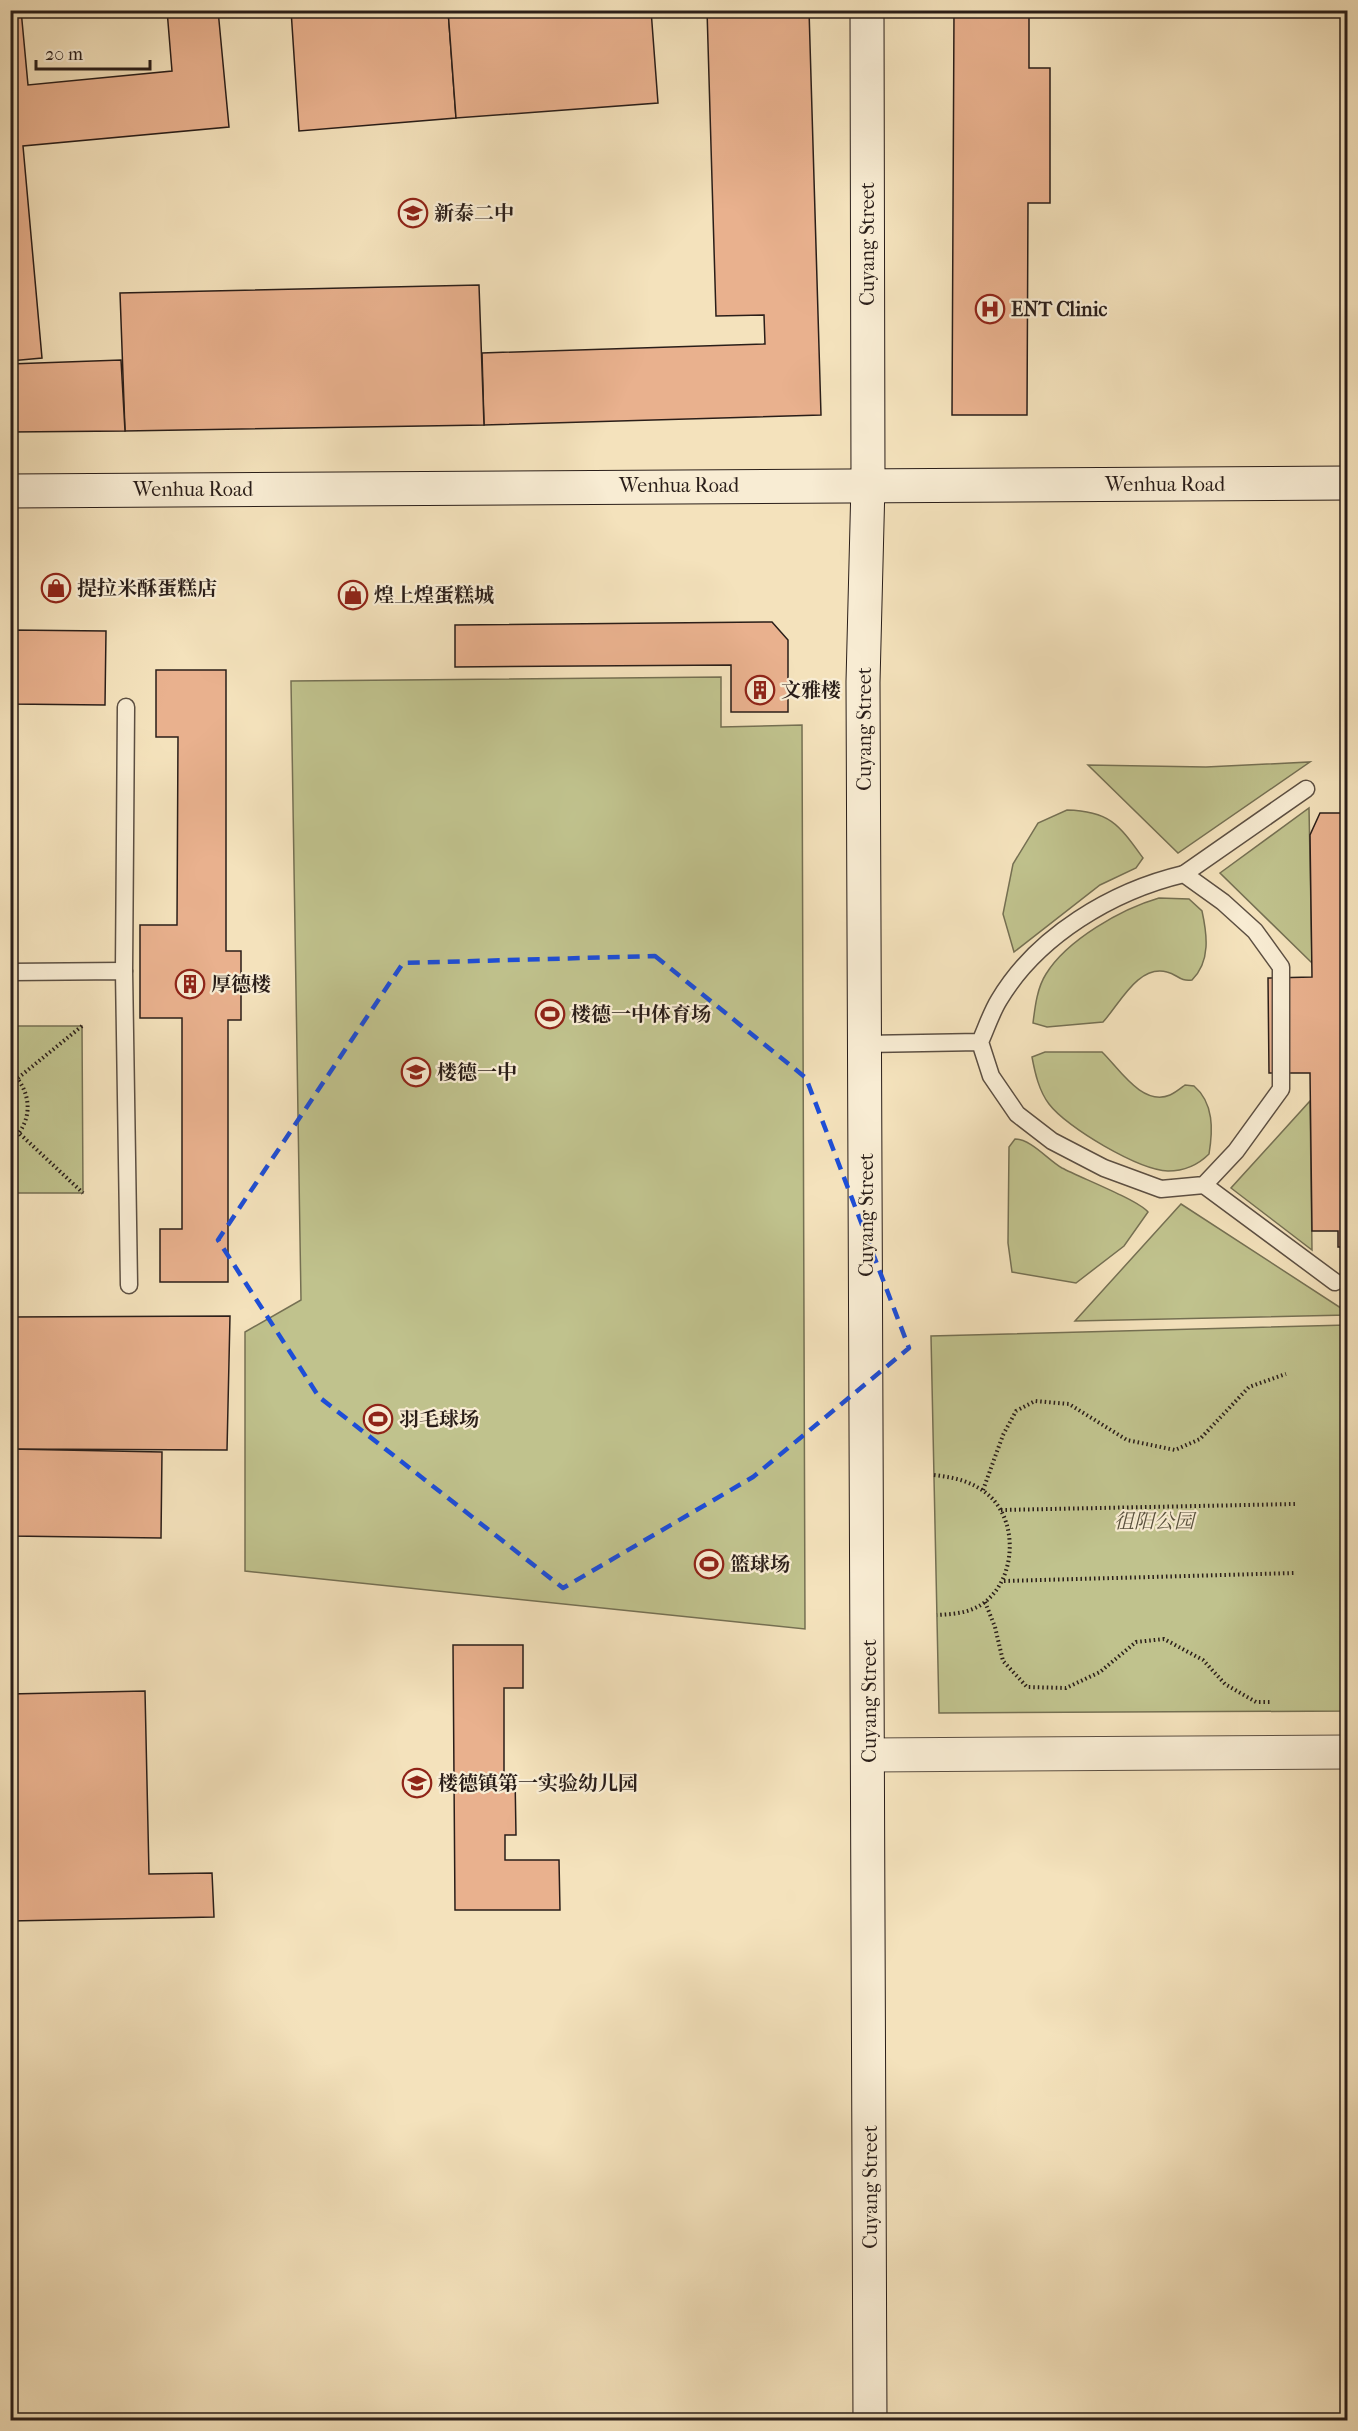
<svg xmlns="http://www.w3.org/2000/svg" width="1358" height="2431" font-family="'IM FELL French Canon','Noto Serif SC',serif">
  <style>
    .green { fill: #c0c28d; stroke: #757053; stroke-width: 1.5 }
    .building { fill: #e9b18e; stroke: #2a1e19; stroke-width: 1.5 }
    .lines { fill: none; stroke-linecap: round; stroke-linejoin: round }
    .lane-casing { stroke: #5c4f42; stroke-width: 19 }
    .street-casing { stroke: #5c4f42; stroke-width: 35 }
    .secondary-casing { stroke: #2a1e19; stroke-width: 35 }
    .path { stroke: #2a1e19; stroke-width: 4; stroke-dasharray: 1.5 3; stroke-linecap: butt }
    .lane { stroke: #f8ecd3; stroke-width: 16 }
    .street { stroke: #f8ecd3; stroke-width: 33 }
    .secondary { stroke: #f8ecd3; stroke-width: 33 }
    .marked { fill: none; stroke: #1d4ed8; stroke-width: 4.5; stroke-dasharray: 12 8; stroke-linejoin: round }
    .labels { text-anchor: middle; stroke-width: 4.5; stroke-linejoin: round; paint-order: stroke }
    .poi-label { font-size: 20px; font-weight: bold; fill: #2a1e19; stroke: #f8ecd3; text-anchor: start }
    .street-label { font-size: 20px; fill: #2a1e19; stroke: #f8ecd3 }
    .park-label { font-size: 20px; font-style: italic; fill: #574f3c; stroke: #f8ecd3 }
  </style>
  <rect width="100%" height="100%" fill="#f4e2bc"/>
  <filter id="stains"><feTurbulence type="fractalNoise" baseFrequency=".00333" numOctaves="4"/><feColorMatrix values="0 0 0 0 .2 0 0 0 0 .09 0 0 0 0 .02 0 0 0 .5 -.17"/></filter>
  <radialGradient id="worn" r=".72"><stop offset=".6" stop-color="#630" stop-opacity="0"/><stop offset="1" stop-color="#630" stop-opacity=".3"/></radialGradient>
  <g class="green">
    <polygon points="721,677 721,727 802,725 805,1629 245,1571 245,1332 301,1300 291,681"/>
    <polygon points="1310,762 1178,853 1088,765 1206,767"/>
    <polygon points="1309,808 1312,963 1220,873"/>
    <path d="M1067,810c43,1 52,15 76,48l-7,10 -36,17 -86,67 -11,-38 10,-50 25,-41z"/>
    <path d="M1159,898l30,1 13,12c5,23 9,50 -10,69 -12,2 -15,-6 -25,-8 -29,-8 -48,33 -64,50l-56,5 -14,-4c2,-16 4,-35 13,-49 21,-34 75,-65 113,-76z"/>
    <polygon points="11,1026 82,1026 83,1193 11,1193"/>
    <path d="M1045,1052h57c16,15 40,55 68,43 5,-2 11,-7 15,-10l9,1c20,17 19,44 15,68 -11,11 -23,17 -41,17 -29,-1 -101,-43 -119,-67 -10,-13 -14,-31 -17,-47z"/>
    <polygon points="1310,1101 1312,1250 1231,1188"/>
    <path d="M1015,1139c16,0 33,21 47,29 19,10 76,32 86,44l-24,34 -48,37 -64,-11 -4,-29 1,-96z"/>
    <polygon points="1181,1204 1347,1312 1347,1315 1075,1321"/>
    <polygon points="1347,1325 1347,1711 939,1713 931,1336"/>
  </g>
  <g class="building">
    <polygon points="10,10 21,10 28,85 172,71 167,10 218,10 229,127 23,146 42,358 10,361"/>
    <polygon points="291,10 448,10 456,118 299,131"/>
    <polygon points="448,10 651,10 658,103 456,118"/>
    <polygon points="707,10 809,10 821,415 484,425 482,353 765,344 764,315 716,316"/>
    <polygon points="954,10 1029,10 1029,68 1050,68 1050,203 1028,203 1027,415 952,415"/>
    <polygon points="479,285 484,425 125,431 120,293"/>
    <polygon points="121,360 125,431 10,432 10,364"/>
    <polygon points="772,622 788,640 788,712 731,712 731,665 455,667 455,625"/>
    <polygon points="10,630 106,631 105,705 10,704"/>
    <polygon points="156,670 226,670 226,951 241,951 241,1020 228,1020 228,1282 160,1282 160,1229 182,1229 182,1018 140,1018 140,925 177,925 178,737 156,737"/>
    <polygon points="1320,813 1348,813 1348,1247 1338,1247 1338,1231 1312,1231 1310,1073 1269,1073 1268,978 1312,977 1310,835"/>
    <polygon points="230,1316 227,1450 10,1449 10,1317"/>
    <polygon points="10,1449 162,1452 161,1538 10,1536"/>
    <polygon points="453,1645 523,1645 523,1688 504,1688 504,1774 515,1774 516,1835 505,1835 505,1860 559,1860 560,1910 455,1910"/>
    <polygon points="145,1691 149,1874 212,1873 214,1917 10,1921 10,1694"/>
  </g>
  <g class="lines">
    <g class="lane-casing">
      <g id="lane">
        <polyline points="1184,874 1306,789"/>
        <polyline points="124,971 126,707"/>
        <polyline points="10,972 124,971 129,1285"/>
        <path d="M865,1044l115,-2 11,34 26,38 35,27 52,27 57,21 43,-4 32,-34 45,-62v-122l-26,-36 -32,-29 -39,-28c-72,17 -147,62 -185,126 -8,13 -13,29 -19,42"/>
        <polyline points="1204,1185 1335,1282"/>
      </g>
    </g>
    <g class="street-casing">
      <polyline id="street" points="869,1755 1348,1752"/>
    </g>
    <g class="secondary-casing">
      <g id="secondary">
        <polyline points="867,10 868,484 863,682 870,2420"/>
        <polyline points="10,491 1348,483"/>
      </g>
    </g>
    <g class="path">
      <path d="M10,1070c23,22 24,52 0,72"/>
      <polyline points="18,1078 82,1026"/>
      <polyline points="20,1134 83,1193"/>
      <path d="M934,1475c17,2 33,5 48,15 37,24 36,86 3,112 -14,11 -31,12 -48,13"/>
      <polyline points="983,1490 1003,1435 1016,1411 1035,1401 1069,1404 1127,1440 1175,1450 1200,1439 1249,1387 1286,1374"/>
      <polyline points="1001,1510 1295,1504"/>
      <polyline points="1004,1581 1296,1573"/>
      <polyline points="985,1602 995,1627 1003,1661 1027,1687 1066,1688 1100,1672 1136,1642 1164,1639 1203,1660 1225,1684 1256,1702 1272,1702"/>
    </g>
    <use href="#lane" class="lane"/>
    <use href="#street" class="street"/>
    <use href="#secondary" class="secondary"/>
  </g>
  <path class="marked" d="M655,956l151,122 103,270 -156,129 -190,111 -244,-191 -101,-157 185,-277z"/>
  <defs>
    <g id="school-ring" transform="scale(1.5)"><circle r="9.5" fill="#f8ecd3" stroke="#8f2418" stroke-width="1.5"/><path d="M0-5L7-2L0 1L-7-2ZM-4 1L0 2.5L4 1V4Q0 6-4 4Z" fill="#8f2418"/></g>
    <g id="hospital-ring" transform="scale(1.5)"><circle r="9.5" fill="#f8ecd3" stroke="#8f2418" stroke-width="1.5"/><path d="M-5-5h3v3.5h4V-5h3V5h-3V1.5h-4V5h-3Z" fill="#8f2418"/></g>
    <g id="shop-ring" transform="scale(1.5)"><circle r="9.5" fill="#f8ecd3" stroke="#8f2418" stroke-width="1.5"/><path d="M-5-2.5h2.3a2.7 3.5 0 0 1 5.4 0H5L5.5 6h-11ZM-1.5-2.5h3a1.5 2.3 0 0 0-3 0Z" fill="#8f2418"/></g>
    <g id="building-ring" transform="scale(1.5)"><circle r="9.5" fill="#f8ecd3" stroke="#8f2418" stroke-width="1.5"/><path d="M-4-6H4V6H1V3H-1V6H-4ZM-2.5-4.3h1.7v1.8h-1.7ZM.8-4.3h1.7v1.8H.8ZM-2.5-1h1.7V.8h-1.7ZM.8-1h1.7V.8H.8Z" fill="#8f2418"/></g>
    <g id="stadium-ring" transform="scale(1.5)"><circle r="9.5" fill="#f8ecd3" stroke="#8f2418" stroke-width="1.5"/><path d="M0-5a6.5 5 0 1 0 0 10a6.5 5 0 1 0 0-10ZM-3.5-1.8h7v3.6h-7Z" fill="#8f2418"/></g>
  </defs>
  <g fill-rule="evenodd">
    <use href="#school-ring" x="413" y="213"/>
    <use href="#hospital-ring" x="990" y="309"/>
    <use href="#shop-ring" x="56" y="588"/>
    <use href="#shop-ring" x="353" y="595"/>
    <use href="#building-ring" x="760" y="690"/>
    <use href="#building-ring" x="190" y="984"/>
    <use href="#stadium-ring" x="550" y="1014"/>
    <use href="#school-ring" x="416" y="1072"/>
    <use href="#stadium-ring" x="378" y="1419"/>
    <use href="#stadium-ring" x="709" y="1564"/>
    <use href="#school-ring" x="417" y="1783"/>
  </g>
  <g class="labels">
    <g class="poi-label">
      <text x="434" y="220">新泰二中</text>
      <text x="1011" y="316">ENT Clinic</text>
      <text x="77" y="595">提拉米酥蛋糕店</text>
      <text x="374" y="602">煌上煌蛋糕城</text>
      <text x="781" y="697">文雅楼</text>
      <text x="211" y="991">厚德楼</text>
      <text x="571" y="1021">楼德一中体育场</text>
      <text x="437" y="1079">楼德一中</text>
      <text x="399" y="1426">羽毛球场</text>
      <text x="730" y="1571">篮球场</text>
      <text x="438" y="1790">楼德镇第一实验幼儿园</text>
    </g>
    <g class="street-label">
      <text transform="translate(867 244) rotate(-90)" y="7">Cuyang Street</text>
      <text x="1165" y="491">Wenhua Road</text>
      <text x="679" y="492">Wenhua Road</text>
      <text x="193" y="496">Wenhua Road</text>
      <text transform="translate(864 729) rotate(-90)" y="7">Cuyang Street</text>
      <text transform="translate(866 1215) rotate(-90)" y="7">Cuyang Street</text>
      <text transform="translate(869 1701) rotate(-90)" y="7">Cuyang Street</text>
      <text transform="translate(870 2187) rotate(-90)" y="7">Cuyang Street</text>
    </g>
    <g class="park-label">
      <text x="1154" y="1528">徂阳公园</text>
    </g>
  </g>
  <rect width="1358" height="2431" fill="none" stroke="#f4e2bc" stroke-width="36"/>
  <rect x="12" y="12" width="1334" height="2407" fill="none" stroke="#2a1e19" stroke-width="3"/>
  <rect x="18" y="18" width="1322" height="2395" fill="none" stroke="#2a1e19" stroke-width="1.5"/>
  <path d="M36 60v9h114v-9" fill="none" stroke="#2a1e19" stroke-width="3"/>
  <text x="45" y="60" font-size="18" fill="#2a1e19" stroke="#f8ecd3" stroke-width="4.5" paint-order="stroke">20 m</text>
  <rect width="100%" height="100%" filter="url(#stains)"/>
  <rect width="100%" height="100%" fill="url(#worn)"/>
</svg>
